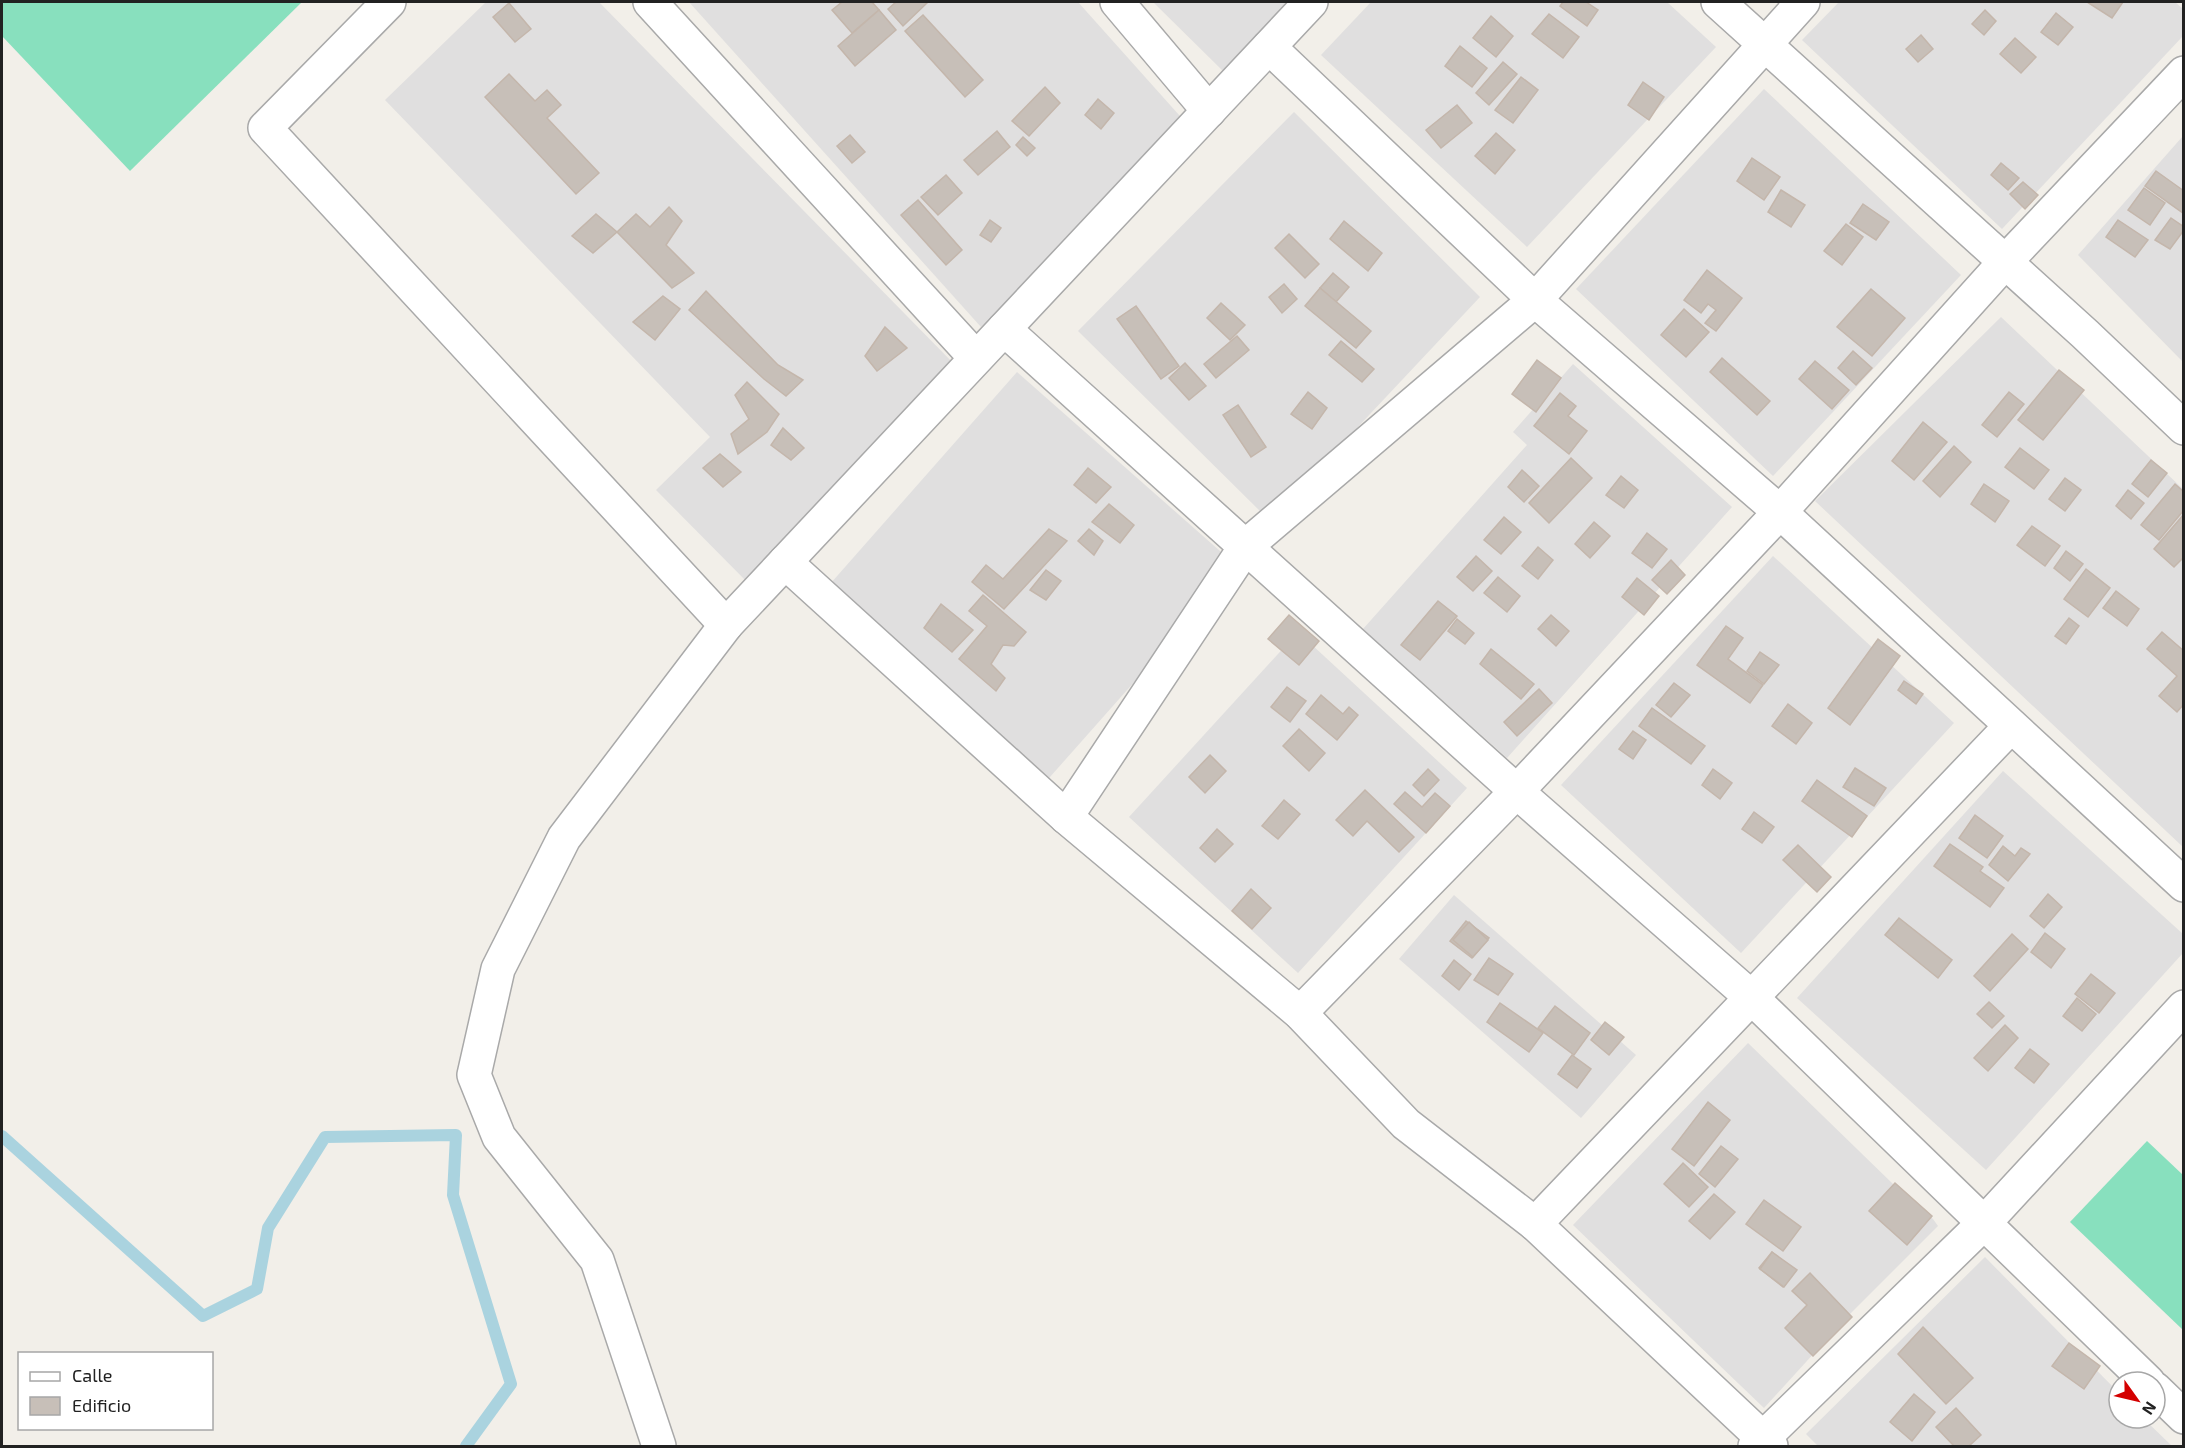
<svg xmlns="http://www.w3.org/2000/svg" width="2185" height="1448" font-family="'Exo 2',sans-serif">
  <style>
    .residential { fill: #e0dfdf }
    .pitch { fill: #88e0be }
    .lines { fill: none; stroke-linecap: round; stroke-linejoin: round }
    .stream { stroke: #aad3df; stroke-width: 12 }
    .building { fill: #c7bfb8; stroke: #c4b6ab; stroke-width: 1.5 }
    .minor-casing { stroke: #a9a9a9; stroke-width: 36 }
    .minor { stroke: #fff; stroke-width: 33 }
  </style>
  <rect width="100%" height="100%" fill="#f2efe9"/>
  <g class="residential">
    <polygon points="486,2 599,2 957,367 750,585 656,490 710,437 385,100"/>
    <polygon points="689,2 1078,2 1196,134 981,327"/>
    <polygon points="1153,2 1290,2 1225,73"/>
    <polygon points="1371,2 1667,2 1716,47 1527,247 1321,55"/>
    <polygon points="1839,2 2175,2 2183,9 2183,36 2002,229 1802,40"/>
    <polygon points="1764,89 1961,275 1773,476 1576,289"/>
    <polygon points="1294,112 1480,297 1246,546 1265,516 1078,331"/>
    <polygon points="2183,136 2183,362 2078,255"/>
    <polygon points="2001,317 2183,489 2183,847 1815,501"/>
    <polygon points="1573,364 1732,507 1507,758 1363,629 1527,445 1513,432"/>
    <polygon points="1017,372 1237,566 1042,786 823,592"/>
    <polygon points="1773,556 1954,723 1741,953 1561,785"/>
    <polygon points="1298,632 1467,788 1298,973 1129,817"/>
    <polygon points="2003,771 2183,934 2183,953 1986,1170 1797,998"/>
    <polygon points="1454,895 1636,1055 1581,1118 1399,959"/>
    <polygon points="1748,1043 1893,1184 1933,1219 1938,1226 1847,1317 1764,1408 1573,1225"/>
    <polygon points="1985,1257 2119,1393 2119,1418 2143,1418 2172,1446 1818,1446 1806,1434"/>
  </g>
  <g class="pitch">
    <polygon points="2,2 302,2 130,171 2,36"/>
    <polygon points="2147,1141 2183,1175 2183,1330 2070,1222"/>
  </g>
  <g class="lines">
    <polyline class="stream" points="2,1136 203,1316 257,1289 268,1228 325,1137 456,1135 453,1195 511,1384 466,1446"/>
  </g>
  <g class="building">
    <polygon points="842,2 872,2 879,10 852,33 832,10"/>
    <polygon points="896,2 928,2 903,26 888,9"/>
    <polygon points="1563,2 1586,2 1598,10 1587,26 1560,6"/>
    <polygon points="2087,2 2123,2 2112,18"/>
    <polygon points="509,3 531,29 515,42 493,17"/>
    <polygon points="879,10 896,30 855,66 838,46"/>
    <polygon points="1985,10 1996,21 1984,35 1972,24"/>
    <polygon points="2056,13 2073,27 2058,45 2041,32"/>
    <polygon points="1549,14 1579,37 1563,58 1532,34"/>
    <polygon points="923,15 983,80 965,97 905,31"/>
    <polygon points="1491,16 1513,36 1496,57 1473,38"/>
    <polygon points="1921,35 1933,49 1918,62 1906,49"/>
    <polygon points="2015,38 2036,57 2021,73 2000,54"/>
    <polygon points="1460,46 1487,68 1472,87 1445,66"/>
    <polygon points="1503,62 1517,74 1489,105 1476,93"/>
    <polygon points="509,74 535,101 547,90 561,105 547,118 599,173 576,194 485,97"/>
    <polygon points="1521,77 1538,90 1513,123 1495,110"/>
    <polygon points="1643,82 1664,97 1649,120 1628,105"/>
    <polygon points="1045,87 1060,103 1029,136 1012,121"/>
    <polygon points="1098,99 1114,113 1101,129 1085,115"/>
    <polygon points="1457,105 1472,123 1441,148 1426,130"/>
    <polygon points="997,131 1010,147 978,175 964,160"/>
    <polygon points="1496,133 1515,150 1495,174 1475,156"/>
    <polygon points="850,135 865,152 852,163 837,146"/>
    <polygon points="1023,137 1035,148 1027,156 1016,145"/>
    <polygon points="1752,158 1780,177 1764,200 1737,181"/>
    <polygon points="2001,163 2019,178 2008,190 1991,175"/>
    <polygon points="2156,171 2184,191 2183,213 2145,186"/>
    <polygon points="946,175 962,193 938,215 921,197"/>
    <polygon points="2023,182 2038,195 2025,209 2010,194"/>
    <polygon points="2144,188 2165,203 2150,225 2128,210"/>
    <polygon points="1781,190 1805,205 1791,227 1768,212"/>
    <polygon points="918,200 962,250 946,265 901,215"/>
    <polygon points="1863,204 1889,222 1876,240 1850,223"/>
    <polygon points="669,207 682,221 666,245 694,273 672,288 617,232 636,214 650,227"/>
    <polygon points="596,214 617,232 593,253 572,236"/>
    <polygon points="2171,218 2184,227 2184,230 2170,249 2155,240"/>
    <polygon points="990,220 1001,228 991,242 980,235"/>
    <polygon points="2118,220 2148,240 2135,257 2106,237"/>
    <polygon points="1344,221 1382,253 1368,271 1330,239"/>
    <polygon points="1846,224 1863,237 1842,265 1824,251"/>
    <polygon points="1289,234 1319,264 1305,278 1275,248"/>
    <polygon points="1707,270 1742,298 1716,331 1705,323 1716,310 1708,304 1701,313 1684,300"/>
    <polygon points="1333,273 1349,287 1336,302 1320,288"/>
    <polygon points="1284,284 1297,299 1282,313 1269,297"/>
    <polygon points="1320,288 1371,331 1356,348 1305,306"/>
    <polygon points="1871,289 1905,318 1872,356 1837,327"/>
    <polygon points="706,291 778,365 803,380 786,396 764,379 689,310"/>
    <polygon points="663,296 680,309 655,340 633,322"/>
    <polygon points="1221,303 1245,325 1230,340 1207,318"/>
    <polygon points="1136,306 1179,366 1161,379 1117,319"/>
    <polygon points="1684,309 1709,332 1686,357 1661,335"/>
    <polygon points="885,327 907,348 877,371 865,356"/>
    <polygon points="1237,336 1249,350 1216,378 1204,364"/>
    <polygon points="1341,341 1374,369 1362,382 1329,355"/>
    <polygon points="1853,351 1872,368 1856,385 1838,368"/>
    <polygon points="1722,358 1770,401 1757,415 1710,372"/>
    <polygon points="1537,360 1561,378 1536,412 1512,394"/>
    <polygon points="1815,361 1849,390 1832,409 1799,379"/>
    <polygon points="1185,363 1206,386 1189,400 1169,378"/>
    <polygon points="2059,370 2084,390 2043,440 2018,420"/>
    <polygon points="747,382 779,414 767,432 738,454 731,434 749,419 735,395"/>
    <polygon points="1308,392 1327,408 1312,429 1291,414"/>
    <polygon points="2009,392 2024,404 1997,437 1982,425"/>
    <polygon points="1560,393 1576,406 1568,416 1587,431 1569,454 1534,426"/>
    <polygon points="1238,405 1266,447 1251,457 1223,415"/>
    <polygon points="1923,422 1947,442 1914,480 1892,461"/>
    <polygon points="783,428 804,448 791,460 771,445"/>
    <polygon points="1954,446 1971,462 1940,497 1923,481"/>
    <polygon points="2020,448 2049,470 2034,489 2005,467"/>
    <polygon points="720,454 741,472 723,487 703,468"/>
    <polygon points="1571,458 1592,478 1549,523 1529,503"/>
    <polygon points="2151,460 2167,473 2148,497 2132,484"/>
    <polygon points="1088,468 1111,487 1096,503 1074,485"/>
    <polygon points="1522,470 1539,486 1524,502 1508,487"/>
    <polygon points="1621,476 1638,490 1624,508 1606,495"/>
    <polygon points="2065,478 2081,490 2065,511 2049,499"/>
    <polygon points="1984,484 2009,501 1995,522 1971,504"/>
    <polygon points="2175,484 2184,492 2184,510 2159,540 2141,525"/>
    <polygon points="2128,490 2144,503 2131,519 2116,506"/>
    <polygon points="1109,504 1134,525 1120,543 1092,522"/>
    <polygon points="2184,514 2184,557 2174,567 2154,549"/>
    <polygon points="1504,517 1521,532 1501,554 1484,540"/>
    <polygon points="1594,522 1610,536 1590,558 1575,544"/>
    <polygon points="2032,526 2060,546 2045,566 2017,545"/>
    <polygon points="1049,529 1067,541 1004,609 972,582 986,565 1003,579"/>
    <polygon points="1089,529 1103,541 1094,555 1078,541"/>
    <polygon points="1647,533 1667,549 1652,568 1632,553"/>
    <polygon points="1538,547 1553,560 1538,579 1522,566"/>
    <polygon points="2066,551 2083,564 2070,581 2054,568"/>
    <polygon points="1476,556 1492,571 1473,591 1457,577"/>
    <polygon points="1671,560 1685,575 1667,594 1652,580"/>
    <polygon points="2086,569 2110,588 2088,617 2064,599"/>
    <polygon points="1046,570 1061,581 1046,600 1030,590"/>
    <polygon points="1498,577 1520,596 1507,612 1484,593"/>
    <polygon points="1637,578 1659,596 1644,615 1622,597"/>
    <polygon points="2116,591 2139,609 2127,626 2103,608"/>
    <polygon points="983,595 1026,632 1014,646 1003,645 991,664 1005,678 996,691 959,659 987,626 969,611"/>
    <polygon points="1438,601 1457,616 1420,660 1401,645"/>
    <polygon points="941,604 973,630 952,652 924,628"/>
    <polygon points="1289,615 1319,641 1299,665 1268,639"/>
    <polygon points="1551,615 1569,631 1556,646 1538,629"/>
    <polygon points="2069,618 2079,626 2066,644 2055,636"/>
    <polygon points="1457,619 1474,633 1465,644 1448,631"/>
    <polygon points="1726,626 1743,638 1728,659 1763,685 1750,703 1697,665"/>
    <polygon points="2162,632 2184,651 2184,704 2177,712 2159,696 2177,676 2147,649"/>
    <polygon points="1878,639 1900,656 1850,725 1828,708"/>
    <polygon points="1491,649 1534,684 1521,699 1480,664"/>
    <polygon points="1760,652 1779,665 1764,684 1747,671"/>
    <polygon points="1904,681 1923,694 1916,704 1898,690"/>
    <polygon points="1674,683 1690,695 1671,717 1656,705"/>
    <polygon points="1287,687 1306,701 1290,722 1271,707"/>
    <polygon points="1539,689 1552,703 1517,736 1504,722"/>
    <polygon points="1321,695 1343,714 1349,707 1358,715 1337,740 1306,714"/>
    <polygon points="1788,704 1812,723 1796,744 1772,726"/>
    <polygon points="1652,708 1705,746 1691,764 1639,726"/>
    <polygon points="1299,729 1325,753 1309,771 1283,746"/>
    <polygon points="1633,731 1646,740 1633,759 1619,749"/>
    <polygon points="1210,755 1226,771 1205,793 1189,777"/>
    <polygon points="1855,768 1886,788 1874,806 1843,787"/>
    <polygon points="1428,769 1439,780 1424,796 1413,785"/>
    <polygon points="1713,769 1732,783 1720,799 1702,785"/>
    <polygon points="1817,780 1867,816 1852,837 1802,801"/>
    <polygon points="1365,790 1414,837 1399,852 1367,821 1353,836 1336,820"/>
    <polygon points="1405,792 1422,807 1435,793 1450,806 1426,833 1394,804"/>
    <polygon points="1284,800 1300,814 1278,839 1262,826"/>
    <polygon points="1754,812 1774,827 1762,843 1742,829"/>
    <polygon points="1975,815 2003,836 1987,858 1959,838"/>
    <polygon points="1217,829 1233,844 1215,862 1200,848"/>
    <polygon points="1950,844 1983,867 1980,871 2004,888 1990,907 1934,866"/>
    <polygon points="1798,845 1831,877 1817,892 1783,860"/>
    <polygon points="2003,846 2015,856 2021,848 2030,854 2008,881 1989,865"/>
    <polygon points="1251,889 1271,908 1252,929 1232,911"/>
    <polygon points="2048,894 2062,907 2044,928 2030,916"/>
    <polygon points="1899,918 1952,960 1938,978 1885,935"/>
    <polygon points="1466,921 1489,938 1472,958 1450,941"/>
    <polygon points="1469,922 1488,940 1473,957 1453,940"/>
    <polygon points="2045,933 2065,949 2051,968 2031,952"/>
    <polygon points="2012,934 2028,949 1990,991 1974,976"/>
    <polygon points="1489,958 1513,974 1498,995 1474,980"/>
    <polygon points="1454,960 1471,974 1459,990 1442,976"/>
    <polygon points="2091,974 2115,993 2099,1013 2075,994"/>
    <polygon points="2077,998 2096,1014 2082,1031 2063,1016"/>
    <polygon points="1989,1002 2004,1016 1992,1028 1977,1014"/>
    <polygon points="1500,1003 1543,1033 1529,1052 1487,1022"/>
    <polygon points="1555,1006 1590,1033 1574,1055 1538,1028"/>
    <polygon points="1605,1022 1624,1037 1609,1055 1591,1040"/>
    <polygon points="2005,1025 2018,1038 1988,1071 1974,1058"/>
    <polygon points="2030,1049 2049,1064 2034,1083 2015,1068"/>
    <polygon points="1572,1055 1591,1069 1577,1088 1558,1074"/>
    <polygon points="1708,1102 1730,1120 1694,1166 1672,1149"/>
    <polygon points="1721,1146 1738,1159 1715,1187 1699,1174"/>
    <polygon points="1683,1163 1708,1187 1689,1207 1664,1184"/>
    <polygon points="1895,1183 1932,1216 1907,1245 1869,1211"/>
    <polygon points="1714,1194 1735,1212 1710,1239 1689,1221"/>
    <polygon points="1764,1200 1801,1227 1783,1251 1746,1224"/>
    <polygon points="1772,1252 1795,1271 1783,1287 1759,1268"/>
    <polygon points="1772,1252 1797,1270 1784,1287 1760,1269"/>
    <polygon points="1810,1273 1852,1317 1813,1356 1785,1328 1807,1305 1792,1291"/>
    <polygon points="1923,1327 1973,1378 1946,1404 1898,1354"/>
    <polygon points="2069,1343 2100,1366 2084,1389 2052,1366"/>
    <polygon points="1914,1394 1935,1412 1912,1441 1890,1422"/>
    <polygon points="1956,1408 1981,1435 1969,1446 1954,1446 1936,1427"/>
  </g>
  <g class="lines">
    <g class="minor-casing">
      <g id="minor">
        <polyline points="389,2 265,128 726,625"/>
        <polyline points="650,2 976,358"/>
        <polyline points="1117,2 1209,111"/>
        <polyline points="1718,2 2085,334 2184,428"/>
        <polyline points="1269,47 1535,300 1780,512 2184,885"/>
        <polyline points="1004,329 1524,798 1751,997 2148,1382"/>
        <polyline points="785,562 1066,817 1300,1013 1406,1124 1535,1224 1771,1446"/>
        <polyline points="1066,817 1246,546 1535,300 1803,2"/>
        <polyline points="1300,1013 1517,791 1780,512 2005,262 2184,73"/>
        <polyline points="1535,1224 2011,726"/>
        <polyline points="2155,1389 2184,1417"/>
        <polyline points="659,1446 597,1260 499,1137 474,1075 498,969 564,838 726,625 1311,2"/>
        <polyline points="1755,1446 1985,1222 2184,1007"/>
      </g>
    </g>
    <use href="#minor" class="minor"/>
  </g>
  <rect width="2185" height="1448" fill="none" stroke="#222222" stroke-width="6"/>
  <rect x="18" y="1352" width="195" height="78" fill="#ffffff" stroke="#a7a7a7" stroke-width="1.5"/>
  <rect x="30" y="1372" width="30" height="9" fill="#ffffff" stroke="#a7a7a7" stroke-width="1.5"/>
  <text x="72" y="1382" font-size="18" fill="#222222">Calle</text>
  <rect x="30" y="1397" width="30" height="18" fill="#c7bfb8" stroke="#a7a7a7" stroke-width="1.5"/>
  <text x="72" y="1412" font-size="18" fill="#222222">Edificio</text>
  <g transform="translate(2137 1400) rotate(124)"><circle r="28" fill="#ffffff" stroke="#a7a7a7" stroke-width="1.5"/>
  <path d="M0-4.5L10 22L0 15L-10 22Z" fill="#d40000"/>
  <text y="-9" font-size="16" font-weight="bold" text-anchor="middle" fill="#222222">N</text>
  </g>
</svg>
